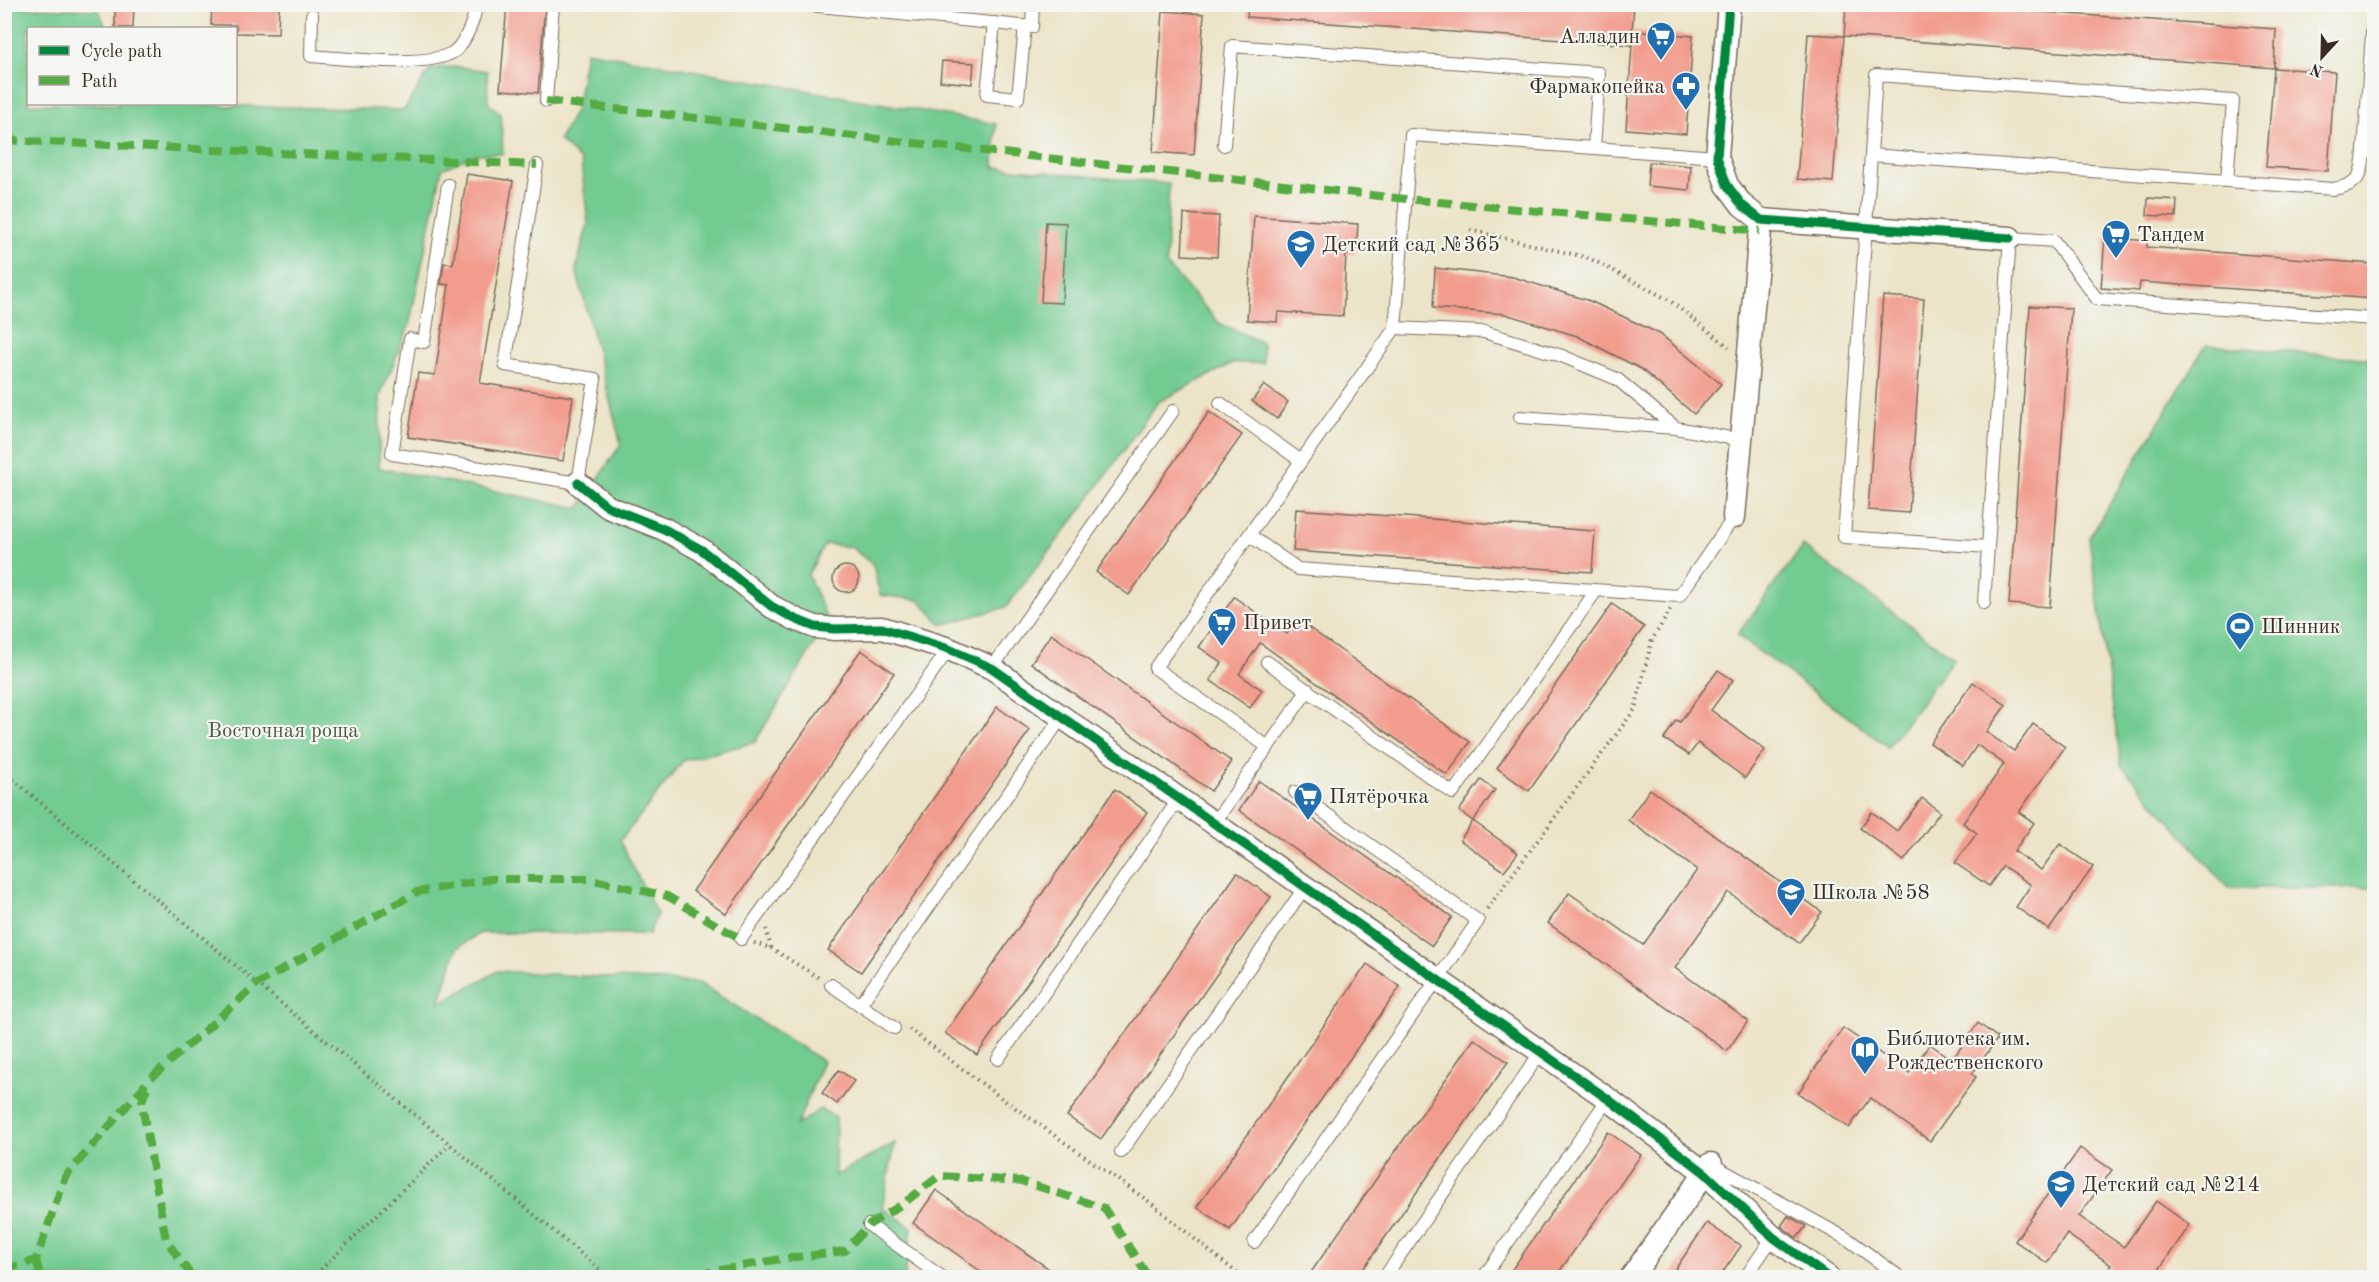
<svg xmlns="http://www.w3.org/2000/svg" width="2379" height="1282" font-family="'Old Standard TT',serif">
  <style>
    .green { fill: #72cb91; stroke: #567a58; stroke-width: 1.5 }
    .building { fill: #f29c8d }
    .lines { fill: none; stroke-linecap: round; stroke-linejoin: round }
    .service-casing { stroke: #796b5a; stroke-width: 14 }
    .minor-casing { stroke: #796b5a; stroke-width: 25 }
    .path { stroke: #796b5a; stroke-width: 4; stroke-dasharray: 1.5 4.5; stroke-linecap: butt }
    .service { stroke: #fff; stroke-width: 12 }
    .minor { stroke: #fff; stroke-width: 22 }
    .quiet { stroke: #55ab43; stroke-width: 8; stroke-dasharray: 15 8; stroke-linecap: butt }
    .cycleway-casing { stroke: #f6f6f2; stroke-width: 13 }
    .cycleway { stroke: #00873e; stroke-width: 9 }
    .labels { text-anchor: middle; stroke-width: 4.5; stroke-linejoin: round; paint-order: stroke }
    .poi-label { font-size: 21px; fill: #3b2a1e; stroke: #f6f6f2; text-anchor: start }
    .park-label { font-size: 21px; fill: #4c5a40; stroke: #f6f6f2 }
  </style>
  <rect width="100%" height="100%" fill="#f6f6f2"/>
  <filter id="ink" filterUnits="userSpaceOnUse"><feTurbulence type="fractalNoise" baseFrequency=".0167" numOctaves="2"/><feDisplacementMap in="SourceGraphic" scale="12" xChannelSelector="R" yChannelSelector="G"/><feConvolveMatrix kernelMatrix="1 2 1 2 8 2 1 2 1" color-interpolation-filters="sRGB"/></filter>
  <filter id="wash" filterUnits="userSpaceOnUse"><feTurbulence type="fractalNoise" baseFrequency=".008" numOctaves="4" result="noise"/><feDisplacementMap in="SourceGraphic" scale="24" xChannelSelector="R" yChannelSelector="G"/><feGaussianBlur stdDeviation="1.35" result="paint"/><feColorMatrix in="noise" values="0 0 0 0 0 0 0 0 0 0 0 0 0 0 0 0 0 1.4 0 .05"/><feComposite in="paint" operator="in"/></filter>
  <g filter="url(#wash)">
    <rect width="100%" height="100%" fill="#ece4c8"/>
    <g class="green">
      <polygon points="5,7 99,10 106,28 28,28 28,104 155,104 404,110 431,68 458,67 487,71 488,103 501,114 503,154 476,154 442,169 409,326 380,396 379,468 579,508 621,444 576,269 588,223 581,161 559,140 576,109 586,51 996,124 994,167 1169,184 1166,264 1219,323 1263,343 1263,363 1233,363 1158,402 1081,510 1006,607 942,625 919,600 880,595 873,565 851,547 825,544 808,575 828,621 755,742 683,761 620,841 657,914 649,934 480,933 457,948 439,1003 498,971 699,983 823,1061 797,1125 820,1109 836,1117 835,1176 895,1143 882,1208 912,1227 905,1277 5,1278"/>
      <polygon points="2206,345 2374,359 2374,888 2228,888 2121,765 2089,538"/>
      <polygon points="1803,546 1954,658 1888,747 1737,635"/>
    </g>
    <g id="blocks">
      <g class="building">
        <polygon points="115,4 134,4 133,28 115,28"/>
        <polygon points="212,4 279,4 278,34 236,33 236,25 211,25"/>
        <polygon points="507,4 545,4 538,93 500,90"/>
        <polygon points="1248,4 1616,4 1634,6 1631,45 1247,17"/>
        <polygon points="1846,4 1932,4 2276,29 2274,68 1844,36"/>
        <polygon points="1163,11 1204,14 1194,155 1153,152"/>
        <polygon points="1633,31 1693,36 1686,134 1626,129"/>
        <polygon points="1808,34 1844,36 1833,182 1797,179"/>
        <polygon points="942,61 974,63 972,84 940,81"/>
        <polygon points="2274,68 2335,72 2328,171 2266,167"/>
        <polygon points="1649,162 1691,166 1689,190 1647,186"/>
        <polygon points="467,174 513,181 480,383 573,397 563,461 408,437 418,373 435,375 449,285 441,284 444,263 453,264"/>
        <polygon points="2148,198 2177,200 2176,217 2147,215"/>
        <polygon points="1184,214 1219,216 1217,257 1182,255"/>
        <polygon points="1254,216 1358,224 1356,254 1346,254 1343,316 1278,312 1277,322 1247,320"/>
        <polygon points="1046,222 1066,223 1062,303 1041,302"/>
        <polygon points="2105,237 2147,241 2147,247 2374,264 2374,299 2140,282 2139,291 2101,288"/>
        <polygon points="1435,268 1513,277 1590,301 1660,334 1721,384 1694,414 1641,369 1577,336 1505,314 1433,308"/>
        <polygon points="1883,296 1924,299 1909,513 1868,510"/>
        <polygon points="2030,306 2071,308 2050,607 2009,604"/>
        <polygon points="1264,385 1288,402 1277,419 1252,401"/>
        <polygon points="1209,412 1242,435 1129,595 1096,572"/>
        <polygon points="1296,509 1595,531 1592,572 1293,551"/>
        <circle cx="846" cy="579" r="13"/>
        <polygon points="1234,597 1287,634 1298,620 1470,742 1447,775 1260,643 1239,674 1262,690 1250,708 1210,680 1222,663 1199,647"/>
        <polygon points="1612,604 1644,627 1529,791 1497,768"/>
        <polygon points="1051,634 1232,762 1211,791 1031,663"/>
        <polygon points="861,650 894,673 726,914 693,891"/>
        <polygon points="1718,670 1733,680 1711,710 1765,750 1745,778 1698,743 1689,755 1664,739 1676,720 1680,722"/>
        <polygon points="1973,682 2006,705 1986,732 2014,751 2033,724 2065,747 2019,812 2034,823 2014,851 2041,870 2060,844 2093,867 2049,930 2016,907 2031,885 2003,866 1989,886 1955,863 1977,833 1963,823 2004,764 1977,745 1963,766 1930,743"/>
        <polygon points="997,707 1030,730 861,972 828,950"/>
        <polygon points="1481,780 1495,790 1473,821 1459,811"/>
        <polygon points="1259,781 1452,917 1432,946 1239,810"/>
        <polygon points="1115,789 1147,812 977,1055 945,1033"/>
        <polygon points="1650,789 1822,912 1799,943 1728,892 1675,968 1748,1021 1727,1051 1548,923 1569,893 1643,945 1697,870 1628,820"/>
        <polygon points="1922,798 1940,812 1904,861 1860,828 1872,812 1897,831"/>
        <polygon points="1473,821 1518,853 1504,871 1460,840"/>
        <polygon points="1237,873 1271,897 1101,1139 1067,1116"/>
        <polygon points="1367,964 1400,987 1230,1230 1197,1207"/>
        <polygon points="1978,1023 1998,1038 1972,1074 1976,1077 1930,1141 1870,1098 1849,1128 1798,1093 1843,1028 1909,1073 1930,1044 1952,1060"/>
        <polygon points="1474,1039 1508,1062 1430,1173 1357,1278 1307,1278"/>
        <polygon points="839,1070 854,1081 837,1104 822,1093"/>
        <polygon points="1608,1132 1641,1155 1555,1278 1506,1278"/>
        <polygon points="2080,1148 2112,1170 2079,1216 2124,1247 2156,1201 2190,1225 2153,1278 2103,1278 2111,1265 2067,1234 2047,1263 2015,1241"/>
        <polygon points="936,1190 1062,1278 990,1278 944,1245 913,1223"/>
        <polygon points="1788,1216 1806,1226 1797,1238 1781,1226"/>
        <polygon points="1707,1223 1741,1246 1719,1278 1669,1278"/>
      </g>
    </g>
  </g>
  <g filter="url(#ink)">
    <use href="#blocks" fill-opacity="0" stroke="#796b5a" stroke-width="1.5"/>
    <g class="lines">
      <g class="service-casing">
        <g id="service">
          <polyline points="798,4 1032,27 1033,4"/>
          <polyline points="2374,4 2364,151 2374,152"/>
          <path d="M312,15l-1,41c32,2 120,13 144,-5 11,-10 20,-32 21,-47"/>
          <polyline points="994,23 987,95 1018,98 1025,26"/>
          <polyline points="546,101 553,4"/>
          <polyline points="1224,145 1232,46 1599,73 1594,148 1717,157"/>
          <polyline points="1871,155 1844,537 1988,547"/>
          <path d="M2227,181l-356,-26 5,-80 357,26 -6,80 106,8c26,-4 29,-13 31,-38"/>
          <polyline points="448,185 424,342 410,339 392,454 578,483 595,379 505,365 537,165"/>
          <polyline points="1395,328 1484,332 1562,356 1617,379 1676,428 1741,440"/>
          <polyline points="1220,403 1301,461"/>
          <polyline points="1520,417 1676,428"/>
          <polyline points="1249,535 1298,569 1679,596 1734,517"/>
          <polyline points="1984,603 2010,238 2054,241 2097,299 2374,319"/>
          <polyline points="1267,662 1453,793 1596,591"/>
          <polyline points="992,668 1173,411"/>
          <polyline points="1268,747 1155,668 1395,328 1411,135 1594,148"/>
          <polyline points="1214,823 1308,690"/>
          <polyline points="741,939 949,649"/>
          <polyline points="831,985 894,1028"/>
          <polyline points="860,1005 1062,717"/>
          <polyline points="998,1059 1179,799"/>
          <polyline points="1121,1152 1305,887"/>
          <polyline points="1711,1164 1849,1240 1901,1278"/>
          <polyline points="869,1225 943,1278"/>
          <polyline points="1254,1242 1478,921 1295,792"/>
          <polyline points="1384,1278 1541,1052"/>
          <polyline points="1483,1278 1608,1099"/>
          <polyline points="1745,1278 1773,1237"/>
        </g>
      </g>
      <g class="minor-casing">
        <g id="minor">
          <polyline points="1729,4 1717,157 1727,185 1742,205 1761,220 2010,238"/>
          <polyline points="578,483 608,507 664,529 702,550 771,606 795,619 815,627 835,629 882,628 949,649 992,668 1608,1099 1705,1173 1773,1237 1829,1278"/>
          <polyline points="1734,517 1761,220"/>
          <polyline points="1631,1278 1711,1164"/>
        </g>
      </g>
      <g class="path">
        <polyline points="1470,230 1589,258 1669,300 1729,347"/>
        <polyline points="4,772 610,1278"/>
        <polyline points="1487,909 1635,709 1652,640 1671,609"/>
        <polyline points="754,943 771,948 766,929"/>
        <polyline points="771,948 819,978"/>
        <polyline points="909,1029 1004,1100 1147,1200 1243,1278"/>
        <polyline points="312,1278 450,1144"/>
      </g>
      <use href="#service" class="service"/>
      <use href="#minor" class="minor"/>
      <g class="quiet">
        <polyline points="546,101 1406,199 1760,231"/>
        <polyline points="4,140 537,165"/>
        <polyline points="147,1088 142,1101 144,1116 166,1240 193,1278"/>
        <polyline points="36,1260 41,1278"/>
        <polyline points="4,1270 36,1260 65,1177 151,1078 257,984 417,892 491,879 589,879 667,896 741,939"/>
        <polyline points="674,1278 781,1259 845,1251 869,1225 904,1203 939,1176 1021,1181 1104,1208 1149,1278"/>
      </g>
      <g class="cycleway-casing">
        <g id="cycleway">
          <polyline points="1729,4 1717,157 1727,185 1742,205 1761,220 2010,238"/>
          <polyline points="578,483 608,507 664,529 702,550 771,606 795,619 815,627 835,629 882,628 949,649 992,668 1608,1099 1705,1173 1773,1237 1829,1278"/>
        </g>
      </g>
      <use href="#cycleway" class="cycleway"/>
    </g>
  </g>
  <defs>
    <g id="supermarket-pin" transform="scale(1.5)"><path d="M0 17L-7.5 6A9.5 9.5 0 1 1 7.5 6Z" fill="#1f6fb2" stroke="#f6f6f2"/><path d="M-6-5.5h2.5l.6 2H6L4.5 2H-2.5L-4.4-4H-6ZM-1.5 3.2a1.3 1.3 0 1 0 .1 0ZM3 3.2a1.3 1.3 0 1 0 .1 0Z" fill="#fff"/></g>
    <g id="pharmacy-pin" transform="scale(1.5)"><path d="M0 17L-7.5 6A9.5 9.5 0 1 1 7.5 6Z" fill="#1f6fb2" stroke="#f6f6f2"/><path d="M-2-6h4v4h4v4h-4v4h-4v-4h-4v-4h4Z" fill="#fff"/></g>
    <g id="school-pin" transform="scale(1.5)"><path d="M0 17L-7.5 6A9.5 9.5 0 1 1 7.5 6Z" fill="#1f6fb2" stroke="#f6f6f2"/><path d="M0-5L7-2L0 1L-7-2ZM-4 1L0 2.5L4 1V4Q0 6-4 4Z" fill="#fff"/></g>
    <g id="stadium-pin" transform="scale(1.5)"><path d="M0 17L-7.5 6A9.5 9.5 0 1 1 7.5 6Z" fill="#1f6fb2" stroke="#f6f6f2"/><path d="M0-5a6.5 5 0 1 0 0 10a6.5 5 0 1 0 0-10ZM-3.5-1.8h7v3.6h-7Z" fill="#fff"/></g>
    <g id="library-pin" transform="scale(1.5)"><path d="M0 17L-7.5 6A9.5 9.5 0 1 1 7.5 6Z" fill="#1f6fb2" stroke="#f6f6f2"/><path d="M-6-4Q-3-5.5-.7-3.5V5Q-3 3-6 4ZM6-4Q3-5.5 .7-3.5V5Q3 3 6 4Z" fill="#fff"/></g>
  </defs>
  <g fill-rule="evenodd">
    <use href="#supermarket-pin" x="1661" y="36"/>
    <use href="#pharmacy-pin" x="1686" y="86"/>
    <use href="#supermarket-pin" x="2116" y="234"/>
    <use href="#school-pin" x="1301" y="244"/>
    <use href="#supermarket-pin" x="1222" y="622"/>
    <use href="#stadium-pin" x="2240" y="626"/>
    <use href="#supermarket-pin" x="1308" y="796"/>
    <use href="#school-pin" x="1791" y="892"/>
    <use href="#library-pin" x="1865" y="1050"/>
    <use href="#school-pin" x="2061" y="1184"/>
  </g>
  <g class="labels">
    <g class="poi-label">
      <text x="1640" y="43" text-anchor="end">Алладин</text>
      <text x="1665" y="93" text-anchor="end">Фармакопейка</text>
      <text x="2137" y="241">Тандем</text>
      <text x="1322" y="251">Детский сад №365</text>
      <text x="1243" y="629">Привет</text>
      <text x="2261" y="633">Шинник</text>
      <text x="1329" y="803">Пятёрочка</text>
      <text x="1812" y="899">Школа №58</text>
      <text x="1886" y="1045">Библиотека им.<tspan x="1886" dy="24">Рождественского</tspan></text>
      <text x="2082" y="1191">Детский сад №214</text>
    </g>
    <g class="park-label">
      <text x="283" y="737">Восточная роща</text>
    </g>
  </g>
  <rect width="2379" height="1282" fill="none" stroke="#f6f6f2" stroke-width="24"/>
  <rect x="27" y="27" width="210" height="78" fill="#f6f6f2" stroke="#aba49d" stroke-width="1.5"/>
  <rect x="39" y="46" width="30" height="9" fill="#00873e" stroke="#aba49d" stroke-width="1.5"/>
  <text x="81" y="57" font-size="18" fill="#3b2a1e">Cycle path</text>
  <rect x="39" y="76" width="30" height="9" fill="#55ab43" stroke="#aba49d" stroke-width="1.5"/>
  <text x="81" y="87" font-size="18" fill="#3b2a1e">Path</text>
  <g transform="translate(2322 57) rotate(202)" stroke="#f6f6f2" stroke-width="4.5" paint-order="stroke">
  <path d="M0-4.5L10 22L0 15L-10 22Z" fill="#3b2a1e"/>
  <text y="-9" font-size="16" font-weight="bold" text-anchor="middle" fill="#3b2a1e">N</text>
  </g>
</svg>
